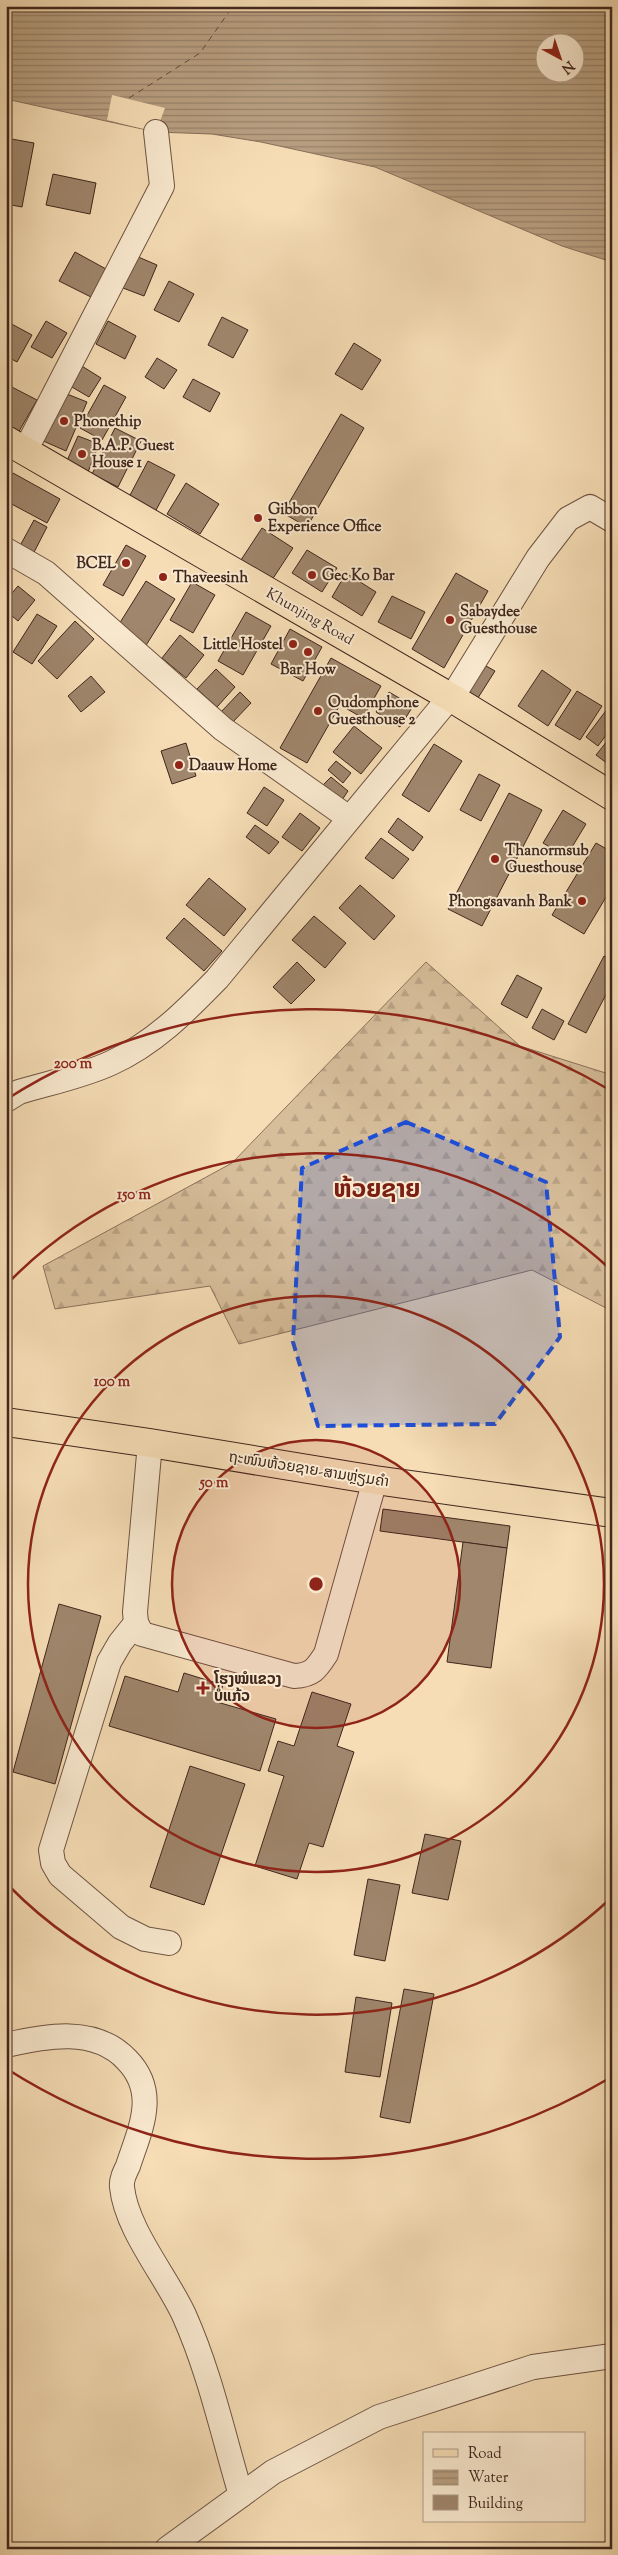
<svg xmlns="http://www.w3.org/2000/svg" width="618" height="2555" font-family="'Sorts Mill Goudy','Noto Sans Lao',serif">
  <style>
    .forest { fill: url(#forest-firs); stroke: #8c725c }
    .water { fill: url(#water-rules); stroke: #886f59; fill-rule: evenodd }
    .pier { fill: #f6ddb5 }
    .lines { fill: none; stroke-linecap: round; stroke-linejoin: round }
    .ferry { stroke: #644b3b; stroke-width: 1; stroke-dasharray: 6 5; stroke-linecap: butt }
    .building { fill: #9f866c; stroke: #40271d }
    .minor-casing { stroke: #6e5443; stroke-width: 26 }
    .major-casing { stroke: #40271d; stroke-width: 30 }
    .minor { stroke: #f9e9cf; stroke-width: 24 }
    .major { stroke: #f6ddb5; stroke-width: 28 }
    .marked { fill: #1d4ed8; fill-opacity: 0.2; stroke: #1d4ed8; stroke-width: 4; stroke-dasharray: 10 6; stroke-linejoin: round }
    .ring { fill: none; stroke: #8f2418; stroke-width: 2.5 }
    .poi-dot { fill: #8f2418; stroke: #f9e9cf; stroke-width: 2 }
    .labels { text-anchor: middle; stroke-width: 4; stroke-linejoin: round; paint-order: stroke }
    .poi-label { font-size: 15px; font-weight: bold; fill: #40271d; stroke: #f9e9cf; text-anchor: start }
    .street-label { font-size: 15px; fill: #40271d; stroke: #f9e9cf }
    .town-label { font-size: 25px; font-weight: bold; fill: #7a1f14; stroke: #f9e9cf }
    .centre { fill: #8f2418; stroke: #f9e9cf; stroke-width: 2.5 }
    .ring-label { font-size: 15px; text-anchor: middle; font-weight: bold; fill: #8f2418; stroke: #f9e9cf; stroke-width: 4; stroke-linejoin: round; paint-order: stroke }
  </style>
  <defs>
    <pattern id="forest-firs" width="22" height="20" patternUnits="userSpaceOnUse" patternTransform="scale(1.25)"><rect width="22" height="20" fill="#d7be9b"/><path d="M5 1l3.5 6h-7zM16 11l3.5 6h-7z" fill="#baa385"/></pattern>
    <pattern id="water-rules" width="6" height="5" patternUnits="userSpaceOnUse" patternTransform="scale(1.25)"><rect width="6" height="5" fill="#b89f81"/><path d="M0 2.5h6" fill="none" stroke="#978269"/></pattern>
  </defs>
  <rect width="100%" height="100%" fill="#f6ddb5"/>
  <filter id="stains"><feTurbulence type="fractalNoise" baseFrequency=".004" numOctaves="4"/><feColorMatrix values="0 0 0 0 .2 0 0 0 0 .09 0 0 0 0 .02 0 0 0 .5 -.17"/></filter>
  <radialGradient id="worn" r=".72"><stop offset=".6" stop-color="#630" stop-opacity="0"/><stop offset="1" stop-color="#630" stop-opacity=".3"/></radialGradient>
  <polygon class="forest" points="426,962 520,1046 612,1075 612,1311 532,1270 239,1344 210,1286 55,1309 43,1266 232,1163"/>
  <path class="water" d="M6,6h606v256l-50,-16 -187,-79 -114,-25 -49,-8 -56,-2 -150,-33zM546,42h30v30h-30z"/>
  <polygon class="pier" points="112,95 165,108 156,132 107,120"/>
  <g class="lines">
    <polyline class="ferry" points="129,98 200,53 233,6"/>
  </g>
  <g class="building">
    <polygon points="6,138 34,143 22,207 6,204"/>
    <polygon points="53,174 96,183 90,214 46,205"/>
    <polygon points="75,252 106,269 91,297 59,281"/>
    <polygon points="136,256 157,265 144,296 123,288"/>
    <polygon points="169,281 194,294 179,322 154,310"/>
    <polygon points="222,317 248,330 233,358 208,345"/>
    <polygon points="6,321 32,335 17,362 6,356"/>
    <polygon points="46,321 67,333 52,358 31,347"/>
    <polygon points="108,321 136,336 125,359 96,344"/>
    <polygon points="354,343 381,360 362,390 335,374"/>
    <polygon points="157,358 177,370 164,389 145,377"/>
    <polygon points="77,363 101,378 89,397 65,383"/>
    <polygon points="193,379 220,393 210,412 183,397"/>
    <polygon points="8,385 37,400 18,433 6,426 6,389"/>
    <polygon points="104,385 126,397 102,440 80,428"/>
    <polygon points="62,392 87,402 66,451 41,440"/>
    <polygon points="341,414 364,428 307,527 283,513"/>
    <polygon points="115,428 141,441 118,487 92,474"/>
    <polygon points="78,436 99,444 88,472 66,463"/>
    <polygon points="148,461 175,475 155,512 128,499"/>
    <polygon points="13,473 60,499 47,523 6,501 6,485"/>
    <polygon points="186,483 219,504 200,534 167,514"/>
    <polygon points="34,520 47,527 29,562 15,555"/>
    <polygon points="262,528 293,548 270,583 239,563"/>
    <polygon points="126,545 146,556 123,596 103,585"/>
    <polygon points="307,550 337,568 322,592 292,573"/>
    <polygon points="346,573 376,592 362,616 332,597"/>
    <polygon points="456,573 488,591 444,668 412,649"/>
    <polygon points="146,581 175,599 145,647 116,629"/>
    <polygon points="192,582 215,595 193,633 170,620"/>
    <polygon points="18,586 35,600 18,621 6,611 6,600"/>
    <polygon points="392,596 425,612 411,639 378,622"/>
    <polygon points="246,612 271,626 243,675 218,661"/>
    <polygon points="37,614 57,626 32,664 13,652"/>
    <polygon points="75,621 94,639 57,679 38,661"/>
    <polygon points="290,629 322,647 303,681 271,664"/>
    <polygon points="180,635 204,655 186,678 162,658"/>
    <polygon points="331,658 381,686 363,718 340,705 307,763 280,748"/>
    <polygon points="477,661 495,671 476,701 459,691"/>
    <polygon points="216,669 235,687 217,707 197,689"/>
    <polygon points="542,670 571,690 548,726 518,706"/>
    <polygon points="91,676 105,692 81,712 68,696"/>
    <polygon points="577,691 602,706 580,740 555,725"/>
    <polygon points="240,692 251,703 231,724 220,713"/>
    <polygon points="389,692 413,706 400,727 376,712"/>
    <polygon points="608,708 612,711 612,727 598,746 586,737"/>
    <polygon points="354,726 382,748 361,774 333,752"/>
    <polygon points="612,735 612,760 608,764 596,755"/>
    <polygon points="186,743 196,776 172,784 161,751"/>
    <polygon points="434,744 462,761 429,812 402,795"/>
    <polygon points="336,761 351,773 343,783 328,770"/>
    <polygon points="479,774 500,785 481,821 460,810"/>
    <polygon points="331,777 348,791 340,803 321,787"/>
    <polygon points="264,787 284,800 267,826 247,813"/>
    <polygon points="509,793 542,810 482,926 448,909"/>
    <polygon points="563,810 586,824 566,857 543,843"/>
    <polygon points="300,813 320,828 302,851 282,837"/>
    <polygon points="398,818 423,837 413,851 388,832"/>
    <polygon points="255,825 279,842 269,854 246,837"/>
    <polygon points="381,838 409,859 393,879 365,858"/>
    <polygon points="596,843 612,852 612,887 584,934 552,915"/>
    <polygon points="209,878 246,909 224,936 186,905"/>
    <polygon points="360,885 395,916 374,940 339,908"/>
    <polygon points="314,916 346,943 325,968 292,940"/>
    <polygon points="184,918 222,951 204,971 166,938"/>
    <polygon points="604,956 612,960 612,983 586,1033 568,1024"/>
    <polygon points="297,962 315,980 291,1004 273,987"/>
    <polygon points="517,975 542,988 527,1018 501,1004"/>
    <polygon points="542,1009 564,1021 554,1040 532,1028"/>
    <polygon points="383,1509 510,1526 507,1548 380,1531"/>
    <polygon points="463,1542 507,1548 491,1668 447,1662"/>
    <polygon points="59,1604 101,1616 55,1784 13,1772"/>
    <polygon points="184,1673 223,1685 217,1702 276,1719 260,1771 109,1726 125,1676 178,1692"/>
    <polygon points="312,1692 351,1704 337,1746 354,1752 323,1847 309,1843 297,1879 255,1866 284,1776 268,1771 278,1741 294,1746"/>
    <polygon points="190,1766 245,1784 204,1905 150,1887"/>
    <polygon points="425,1834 461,1841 448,1900 412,1893"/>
    <polygon points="368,1879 400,1885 385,1961 354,1955"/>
    <polygon points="404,1989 434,1994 410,2123 380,2117"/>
    <polygon points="356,1997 392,2003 380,2077 345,2072"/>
  </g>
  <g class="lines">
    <g class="minor-casing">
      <g id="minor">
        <polyline points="25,451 162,186 156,132"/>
        <polyline points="6,550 46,573 223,729 349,818"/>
        <polyline points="451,699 538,558 568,519 590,507 612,520"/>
        <path d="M6,1100l13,-8c30,-9 64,-16 92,-29 42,-19 74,-51 106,-84l233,-282"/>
        <path d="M150,1443l-15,169 1,11 6,11 152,42c19,-1 23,-8 32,-22l49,-174"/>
        <polyline points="136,1623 120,1643 109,1662 51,1850 53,1863 60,1875 121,1927 145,1939 169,1943"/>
        <path d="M6,2045c40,-9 89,-19 121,15 32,33 13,69 1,106 -3,6 -7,14 -6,21 4,42 44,89 62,128 26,58 39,120 57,180"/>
        <polyline points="167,2549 273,2472 379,2417 533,2367 612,2356"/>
      </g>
    </g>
    <g class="major-casing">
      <g id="major">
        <polyline points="6,440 450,697 612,796"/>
        <polyline points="6,1422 150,1443 375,1480 612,1513"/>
      </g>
    </g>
    <use href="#minor" class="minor"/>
    <use href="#major" class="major"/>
  </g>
  <path class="marked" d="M406,1122l140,60 14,155 -65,87 -177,2 -25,-84 9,-174z"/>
  <circle cx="316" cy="1584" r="144" fill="#8f2418" fill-opacity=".12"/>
  <g class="ring">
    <circle cx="316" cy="1584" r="144"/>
    <circle cx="316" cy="1584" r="288"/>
    <path d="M610 1899A431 431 0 0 1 9 1886M9 1282A431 431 0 0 1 610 1269"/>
    <path d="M608 2079A575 575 0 0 1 7 2069M7 1099A575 575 0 0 1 608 1089"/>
  </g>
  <g class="poi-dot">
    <circle cx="64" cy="421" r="5"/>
    <circle cx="82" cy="454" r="5"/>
    <circle cx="258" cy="518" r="5"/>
    <circle cx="126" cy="563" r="5"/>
    <circle cx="312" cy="575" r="5"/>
    <circle cx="163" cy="577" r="5"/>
    <circle cx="450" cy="620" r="5"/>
    <circle cx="293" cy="644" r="5"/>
    <circle cx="308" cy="652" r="5"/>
    <circle cx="318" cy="711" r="5"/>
    <circle cx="179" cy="765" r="5"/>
    <circle cx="495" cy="859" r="5"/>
    <circle cx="582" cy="901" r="5"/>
    <path d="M200.5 1680.5h5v5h5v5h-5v5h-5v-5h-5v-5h5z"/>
  </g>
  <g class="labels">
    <g class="poi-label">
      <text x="74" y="426">Phonethip</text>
      <text x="92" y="450">B.A.P. Guest<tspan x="92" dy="17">House 1</tspan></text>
      <text x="268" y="514">Gibbon<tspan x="268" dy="17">Experience Office</tspan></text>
      <text x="116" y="568" text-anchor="end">BCEL</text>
      <text x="322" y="580">Gec Ko Bar</text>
      <text x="173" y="582">Thaveesinh</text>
      <text x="460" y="616">Sabaydee<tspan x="460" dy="17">Guesthouse</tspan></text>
      <text x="283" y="649" text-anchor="end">Little Hostel</text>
      <text x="308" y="674" text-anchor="middle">Bar How</text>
      <text x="328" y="707">Oudomphone<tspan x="328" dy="17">Guesthouse 2</tspan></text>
      <text x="189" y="770">Daauw Home</text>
      <text x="505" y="855">Thanormsub<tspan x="505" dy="17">Guesthouse</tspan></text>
      <text x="572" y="906" text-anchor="end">Phongsavanh Bank</text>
      <text x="214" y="1684">ໂຮງໝໍແຂວງ<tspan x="214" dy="17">ບໍ່ແກ້ວ</tspan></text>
    </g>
    <g class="street-label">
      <text transform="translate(310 616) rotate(30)" y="5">Khunjing Road</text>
      <text transform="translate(309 1469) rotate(9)" y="5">ຖະໜົນຫ້ວຍຊາຍ-ສາມຫຼ່ຽມຄຳ</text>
    </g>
    <g class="town-label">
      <text x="377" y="1197">ຫ້ວຍຊາຍ</text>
    </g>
  </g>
  <circle cx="316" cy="1584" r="8" class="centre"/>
  <g class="ring-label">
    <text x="73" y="1068">200 m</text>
    <text x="134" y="1199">150 m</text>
    <text x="112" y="1386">100 m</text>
    <text x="214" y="1487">50 m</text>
  </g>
  <rect width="618" height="2555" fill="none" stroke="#f6ddb5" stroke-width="25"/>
  <rect x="8" y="8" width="603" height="2540" fill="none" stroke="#40271d" stroke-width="2.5"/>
  <rect x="12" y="12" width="593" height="2530" fill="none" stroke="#40271d"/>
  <rect x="423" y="2432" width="162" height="90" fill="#f9e9cf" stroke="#af9b88"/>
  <rect x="433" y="2449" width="25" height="8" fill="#f6ddb5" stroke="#af9b88"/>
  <text x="468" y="2458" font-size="15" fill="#40271d">Road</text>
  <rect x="433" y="2470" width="25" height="15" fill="url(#water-rules)" stroke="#af9b88"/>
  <text x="468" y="2482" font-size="15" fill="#40271d">Water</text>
  <rect x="433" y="2495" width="25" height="15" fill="#9f866c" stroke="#af9b88"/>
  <text x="468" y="2508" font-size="15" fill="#40271d">Building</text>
  <g transform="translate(560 58) rotate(140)"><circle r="24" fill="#f9e9cf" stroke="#af9b88"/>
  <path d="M0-4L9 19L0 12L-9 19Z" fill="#8f2418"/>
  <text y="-8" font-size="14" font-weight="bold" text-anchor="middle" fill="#40271d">N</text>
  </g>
  <rect width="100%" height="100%" filter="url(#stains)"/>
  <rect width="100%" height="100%" fill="url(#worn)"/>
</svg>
